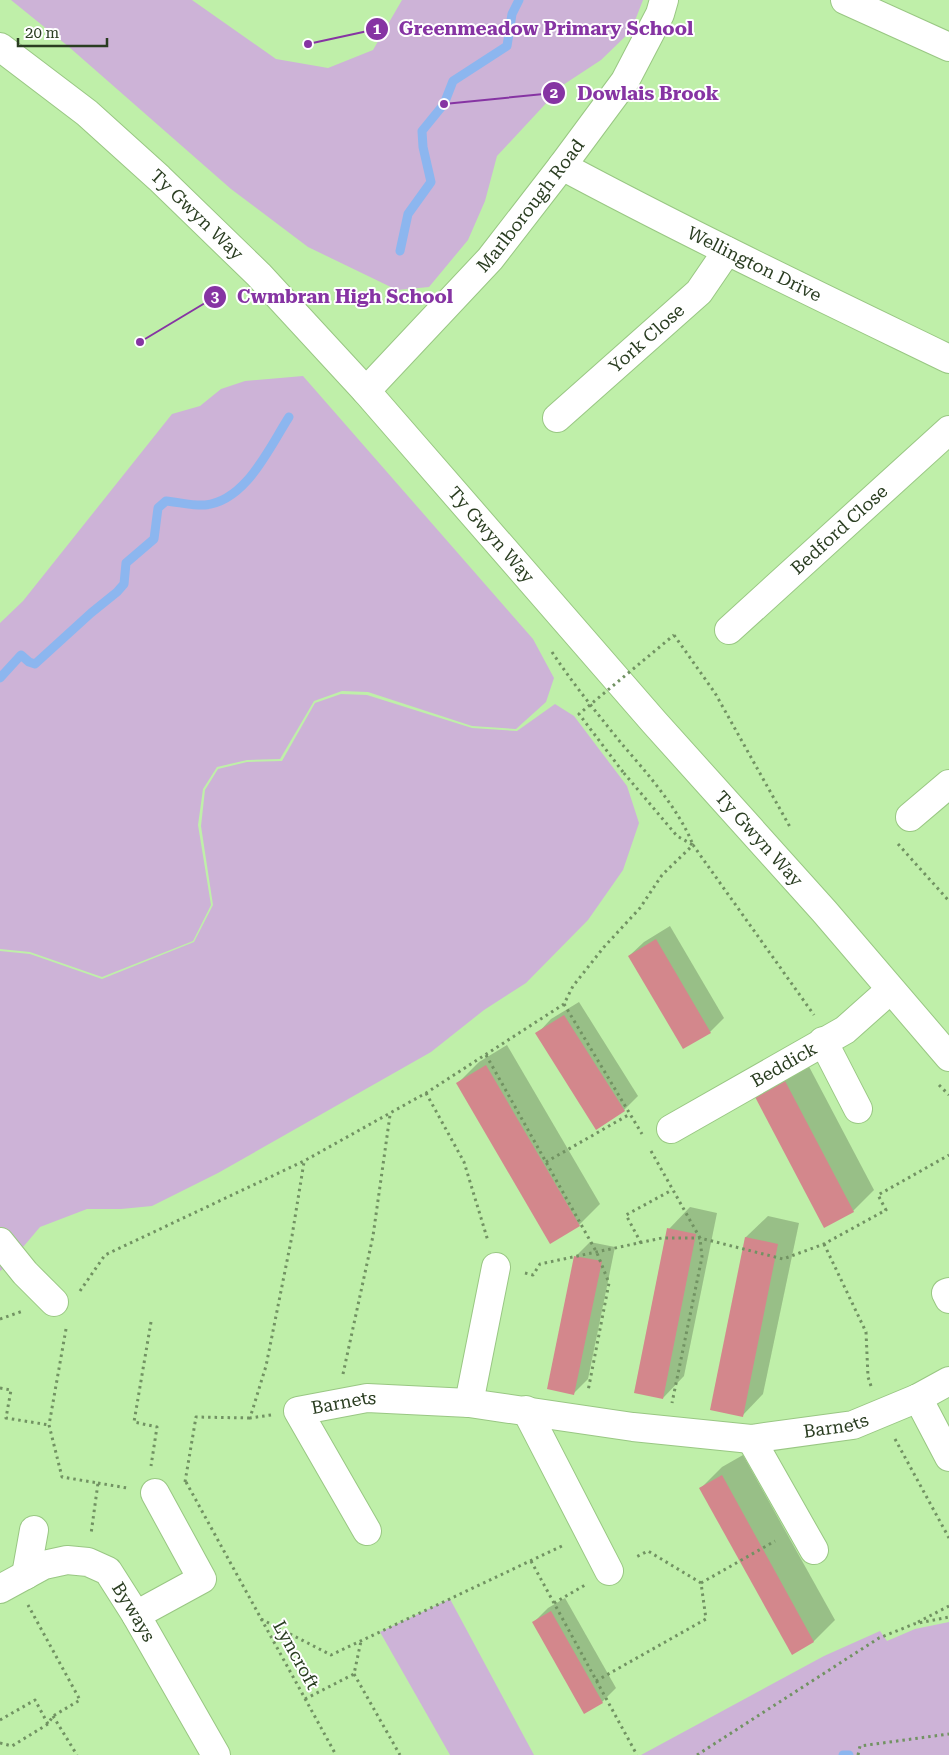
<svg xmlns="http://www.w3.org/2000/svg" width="949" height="1755" font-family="'Roboto Serif',serif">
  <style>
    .green { fill: #cdb3d7 }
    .shadow { fill: #0003 }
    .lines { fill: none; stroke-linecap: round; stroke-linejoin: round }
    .stream { stroke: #8cb6ef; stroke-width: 9 }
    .building { fill: #d3878c }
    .minor-casing { stroke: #99c783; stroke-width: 30 }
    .path { stroke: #719262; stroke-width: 3; stroke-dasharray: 2.5 4; stroke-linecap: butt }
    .minor { stroke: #fff; stroke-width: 28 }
    .path-bridge { stroke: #719262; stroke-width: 3; stroke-dasharray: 2.5 4; stroke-linecap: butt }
    .labels { text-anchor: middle; stroke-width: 4; stroke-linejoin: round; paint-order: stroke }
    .street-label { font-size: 18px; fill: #2a3d21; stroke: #fff }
    .leader { fill: none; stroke: #8634a3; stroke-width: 2 }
    .callout-dot { fill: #8634a3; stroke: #fff; stroke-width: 2 }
    .mark-label { font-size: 15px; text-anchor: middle; font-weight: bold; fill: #fff }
    .callout-label { font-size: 19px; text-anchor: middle; font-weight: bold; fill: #8634a3; stroke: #fff; stroke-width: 4; stroke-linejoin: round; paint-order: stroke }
  </style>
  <rect width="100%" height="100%" fill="#bfefa9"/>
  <g class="green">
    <polygon points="11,0 192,0 276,59 328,68 373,50 402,0 643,0 631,31 601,60 563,85 497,156 485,201 468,240 429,287 397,290 308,247 231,189 69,47"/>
    <polygon points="303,376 533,639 554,678 546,702 516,729 472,726 368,692 342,691 314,701 280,759 247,760 217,767 203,789 198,825 211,905 193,941 102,977 30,952 0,949 0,623 23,601 172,414 200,406 221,389 245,381"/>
    <polygon points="341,694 367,695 472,728 517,731 555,704 574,716 627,786 639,823 623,870 588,920 526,983 484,1010 431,1052 218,1173 152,1206 121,1209 87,1209 40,1227 7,1266 0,1271 0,951 30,954 102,979 194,942 213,905 201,826 205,790 218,769 247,762 282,761 315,703"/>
    <polygon points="450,1599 534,1755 450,1755 380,1632"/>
    <polygon points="949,1622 949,1755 641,1755 824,1656 880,1631 887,1641 915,1629"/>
  </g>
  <g class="shadow">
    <polygon points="670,926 724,1018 710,1032 629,956 644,942"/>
    <polygon points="579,1002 638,1096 624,1110 537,1034 551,1019"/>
    <polygon points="507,1045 600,1204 579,1225 551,1242 458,1083 479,1062"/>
    <polygon points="805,1059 874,1190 853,1211 755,1095"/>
    <polygon points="690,1207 717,1213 684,1376 663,1398 669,1229"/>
    <polygon points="768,1216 799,1223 763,1394 742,1416 746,1237"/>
    <polygon points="590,1242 615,1247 588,1379 574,1393 576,1256"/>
    <polygon points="743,1455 835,1620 814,1641 792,1653 701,1488 722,1467"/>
    <polygon points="565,1598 616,1688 602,1702 534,1622 548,1608"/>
  </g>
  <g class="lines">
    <g class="stream">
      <polyline points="400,251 408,214 431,182 423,147 422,131 444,104 453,81 507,46 512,14 519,0"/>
      <path d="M0,678l21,-23 8,7 6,2 56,-51 26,-21 7,-8 2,-21 28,-24 4,-31 8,-7c12,1 27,5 39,4 41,-4 64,-57 84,-88"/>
      <polyline points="843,1755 849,1755"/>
    </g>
  </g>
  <g class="building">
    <polygon points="656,939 711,1033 683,1049 628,956"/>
    <polygon points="564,1015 625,1111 596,1130 535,1033"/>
    <polygon points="486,1065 580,1226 550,1244 456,1083"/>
    <polygon points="784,1079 854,1212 824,1228 754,1095"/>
    <polygon points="667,1228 696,1234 663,1399 634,1393"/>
    <polygon points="745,1237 778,1244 743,1417 710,1410"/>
    <polygon points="574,1256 602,1261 574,1395 547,1389"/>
    <polygon points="722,1475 814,1642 792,1655 699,1488"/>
    <polygon points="551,1611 603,1703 584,1714 532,1622"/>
  </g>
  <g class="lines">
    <g class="minor-casing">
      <g id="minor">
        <polyline points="845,0 949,47"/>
        <path id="s1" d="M0,47l87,66 72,65 100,97 107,116 288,331 170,189 125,146"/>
        <path id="s2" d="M562,166c127,68 257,130 387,193"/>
        <path id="s3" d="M366,391l124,-132 72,-93 63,-85 35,-67 4,-14"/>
        <path id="s4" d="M557,418l142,-126 28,-41"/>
        <path id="s5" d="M729,630l220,-200"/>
        <polyline points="910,817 949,784"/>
        <polyline points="823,1041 858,1109"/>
        <path id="s6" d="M671,1129l174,-99 45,-40"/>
        <polyline points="0,1242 25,1273 54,1302"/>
        <polyline points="949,1292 946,1293 949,1299"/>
        <polyline points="918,1398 949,1457"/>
        <polyline points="469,1403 496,1267"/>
        <polyline points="526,1410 609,1571"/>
        <polyline points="751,1439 814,1550"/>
        <path id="s7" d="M367,1531l-69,-120 69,-13 102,5 164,24 118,12 102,-14 65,-27 31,-17"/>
        <polyline points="26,1575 34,1530"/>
        <path id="s8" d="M0,1589l44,-24 23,-5 21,2 20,9 28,44 80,140"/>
        <polyline points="136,1615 202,1579 155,1493"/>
      </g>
    </g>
    <g class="path">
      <polyline points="674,635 715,693 790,827"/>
      <path d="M552,652c21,32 45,61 69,91 25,29 58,66 72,102l-16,-9 -54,-64"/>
      <polyline points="898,844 949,901"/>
      <polyline points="564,1004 642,1134"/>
      <polyline points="486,1055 597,1253 609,1283 588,1391"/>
      <polyline points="939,1085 949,1095"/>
      <polyline points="426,1093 464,1162 488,1241"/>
      <polyline points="651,1151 700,1238 702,1257 672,1403"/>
      <polyline points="546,1162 630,1114"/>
      <polyline points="641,1243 626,1215 672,1190"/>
      <polyline points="824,1244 866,1332 868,1377 871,1386"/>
      <polyline points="525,1273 533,1275 540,1264 662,1238 700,1238 783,1259 824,1244 886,1210 878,1195 949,1155"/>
      <polyline points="80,1291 105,1255 304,1161 426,1093 564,1004 573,986 604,947 640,908 662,875 693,845 814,1015"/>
      <polyline points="0,1319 23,1311"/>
      <polyline points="151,1322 134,1422 157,1427 151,1466"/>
      <polyline points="66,1329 49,1425 62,1477 98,1483 91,1534"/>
      <polyline points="343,1374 373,1236 390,1115"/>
      <polyline points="0,1388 11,1390 6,1418 49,1425"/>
      <polyline points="271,1415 250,1418 266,1366 292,1236 304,1162"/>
      <polyline points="895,1439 949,1538"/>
      <polyline points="185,1482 196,1417 250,1418"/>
      <polyline points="186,1482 336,1755"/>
      <polyline points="98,1483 127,1488"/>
      <polyline points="531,1561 637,1755"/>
      <polyline points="701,1583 775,1541"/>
      <polyline points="554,1603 585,1585"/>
      <polyline points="261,1619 331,1655 564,1545"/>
      <polyline points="918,1622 949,1606"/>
      <polyline points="354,1674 400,1755"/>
      <polyline points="596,1681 706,1619 701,1583 648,1551 634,1558"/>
      <polyline points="305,1699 354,1674 361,1641"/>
      <polyline points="53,1716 77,1755"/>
      <polyline points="0,1720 35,1700 48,1724"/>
      <polyline points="0,1743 12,1746 48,1724 53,1716 80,1700 28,1605"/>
      <polyline points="697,1755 879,1638 914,1624 949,1617"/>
      <polyline points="858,1755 860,1746 949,1734"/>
    </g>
    <use href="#minor" class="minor"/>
    <polyline class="path-bridge" points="623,772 579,714 674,635"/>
  </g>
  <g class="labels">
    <g class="street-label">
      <text dy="6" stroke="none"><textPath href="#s3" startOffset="248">Marlborough Road</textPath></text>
      <text dy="6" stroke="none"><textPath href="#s1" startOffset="259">Ty Gwyn Way</textPath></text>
      <text dy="6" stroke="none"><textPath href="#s2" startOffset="216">Wellington Drive</textPath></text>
      <text dy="6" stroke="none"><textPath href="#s4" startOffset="120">York Close</textPath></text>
      <text dy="6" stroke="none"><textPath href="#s5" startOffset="149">Bedford Close</textPath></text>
      <text dy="6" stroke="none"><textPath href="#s1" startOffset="694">Ty Gwyn Way</textPath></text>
      <text dy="6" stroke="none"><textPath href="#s1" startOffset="1099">Ty Gwyn Way</textPath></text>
      <text dy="6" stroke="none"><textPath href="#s6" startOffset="130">Beddick</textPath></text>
      <text dy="6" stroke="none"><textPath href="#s7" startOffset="185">Barnets</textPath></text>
      <text dy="6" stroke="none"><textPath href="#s7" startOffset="681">Barnets</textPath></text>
      <text dy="6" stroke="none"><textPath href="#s8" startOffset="165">Byways</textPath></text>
      <text transform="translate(296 1655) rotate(61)" y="6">Lyncroft</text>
    </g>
  </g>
  <path class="leader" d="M308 44L377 29M444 104L554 93M140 342L215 297"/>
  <g class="callout-dot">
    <circle cx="308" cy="44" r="5"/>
    <circle cx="444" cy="104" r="5"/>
    <circle cx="140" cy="342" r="5"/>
    <circle cx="377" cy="29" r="12"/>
    <circle cx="554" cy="93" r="12"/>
    <circle cx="215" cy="297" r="12"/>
  </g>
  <g class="mark-label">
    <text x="377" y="34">1</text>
    <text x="554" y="98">2</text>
    <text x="215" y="302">3</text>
  </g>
  <g class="callout-label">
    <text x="546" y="35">Greenmeadow Primary School</text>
    <text x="648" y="100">Dowlais Brook</text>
    <text x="345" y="303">Cwmbran High School</text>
  </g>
  <path d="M18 38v8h89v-8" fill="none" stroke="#2a3d21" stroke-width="2.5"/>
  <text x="25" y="38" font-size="15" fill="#2a3d21" stroke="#ffffff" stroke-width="4" paint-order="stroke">20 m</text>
</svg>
